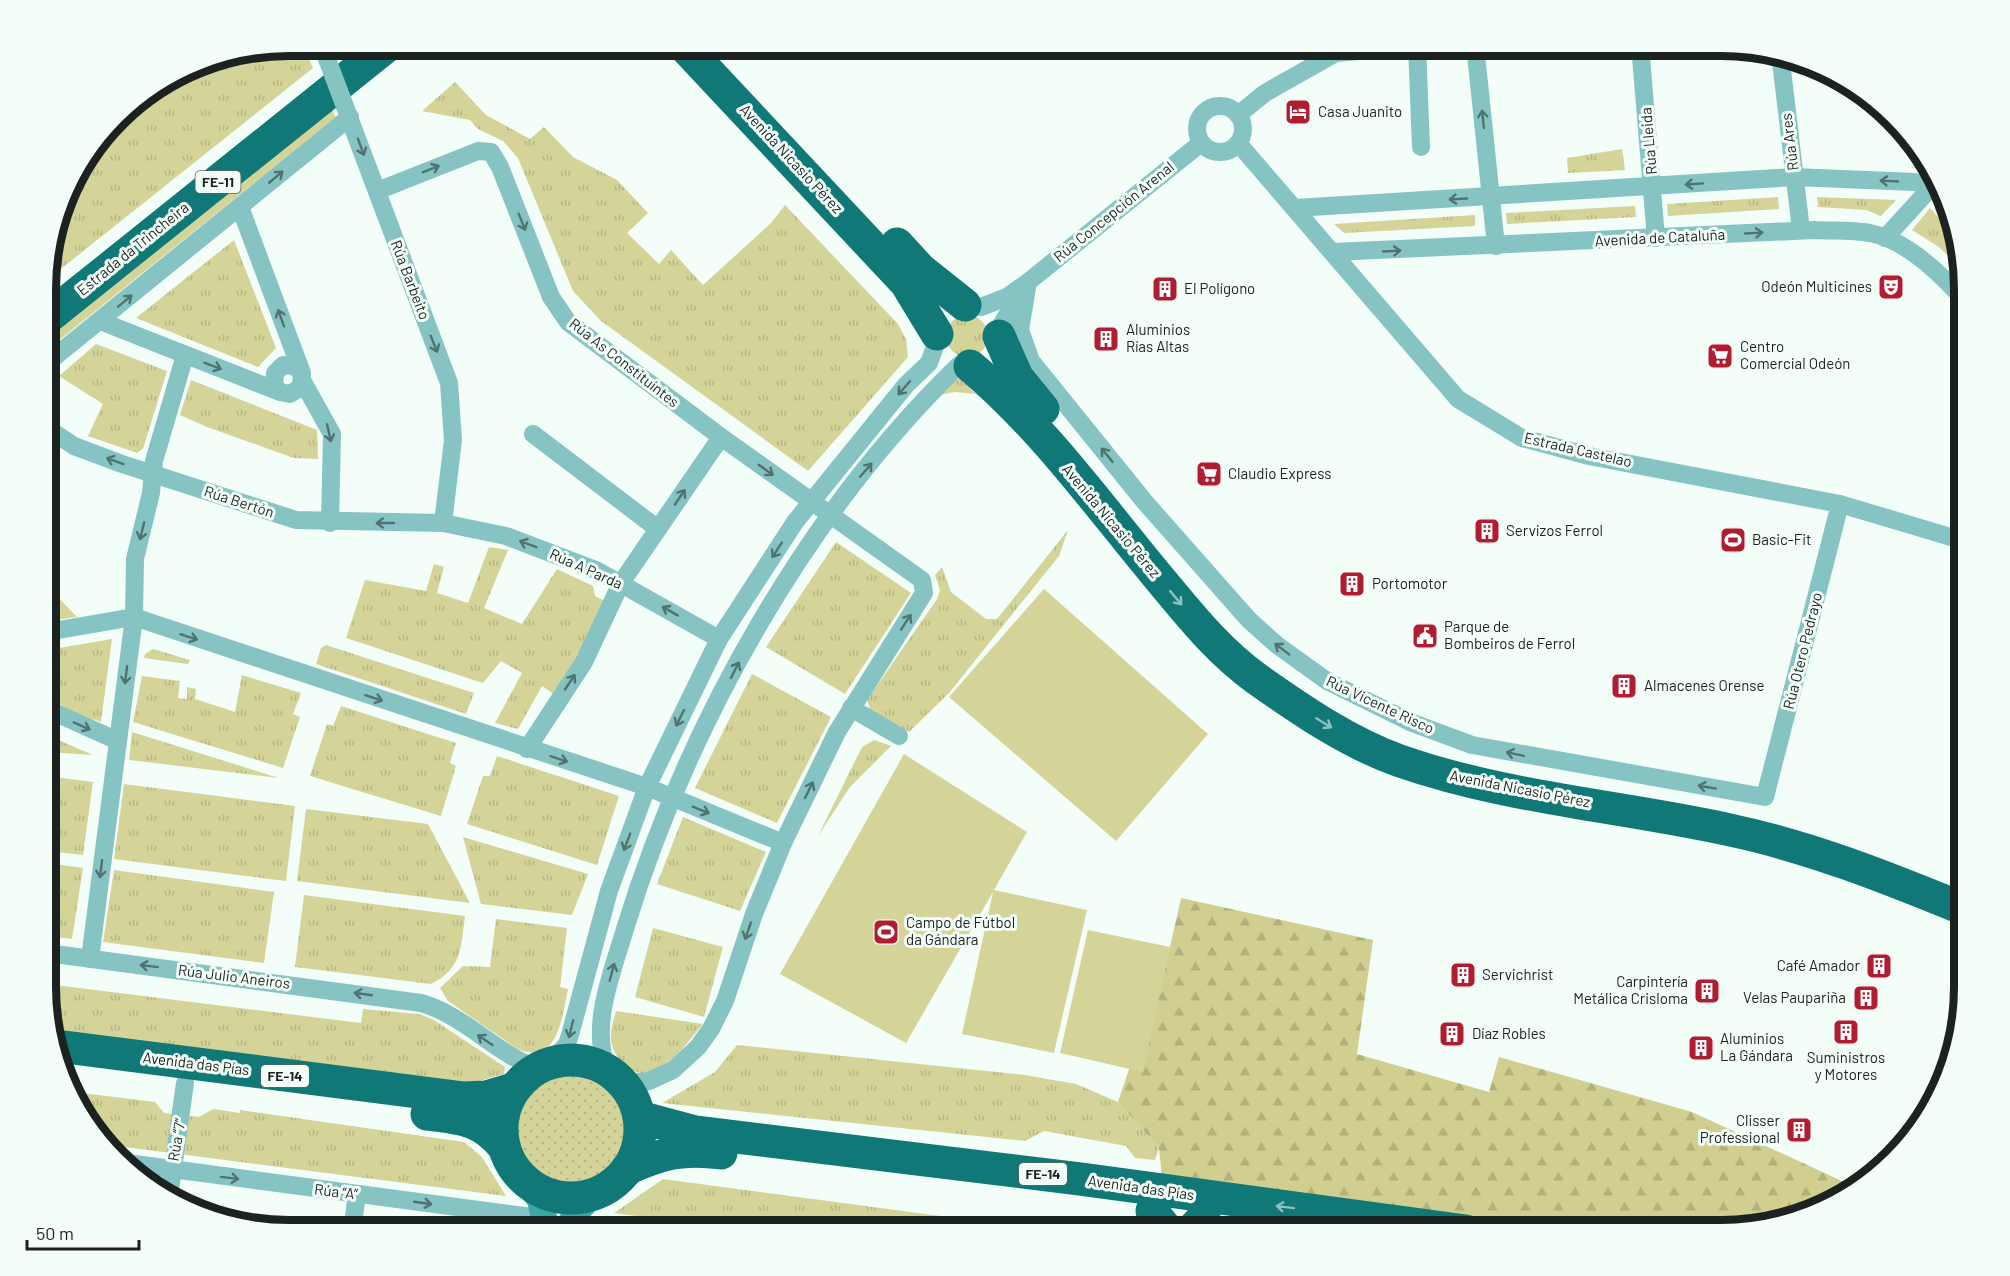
<svg xmlns="http://www.w3.org/2000/svg" width="2010" height="1276" font-family="Barlow,sans-serif">
  <style>
    .grass { fill: url(#grass-tufts) }
    .forest { fill: url(#forest-firs) }
    .garden { fill: url(#garden-dots) }
    .pitch { fill: #d4d499 }
    .lines { fill: none; stroke-linecap: round; stroke-linejoin: round }
    .street { stroke: #85c4c3; stroke-width: 18 }
    .secondary { stroke: #3ba8a7; stroke-width: 26 }
    .highway { stroke: #117878; stroke-width: 33 }
    .street-bridge { stroke: #85c4c3; stroke-width: 18 }
    .oneway { stroke: #507371 }
    .oneway2 { stroke: #8dc2bf }
    .labels { text-anchor: middle; stroke-width: 6; stroke-linejoin: round; paint-order: stroke }
    .shield { fill: #f3fef9; stroke: #5c6460; stroke-width: 1.5 }
    .shield-label { font-size: 14px; font-weight: bold; fill: #1b221f }
    .poi-label { font-size: 15px; fill: #1b221f; stroke: #f3fef9; text-anchor: start }
    .street-label { font-size: 15px; fill: #1b221f; stroke: #f3fef9 }
    .rim { fill: none; stroke: #1b221f; stroke-width: 8 }
  </style>
  <defs>
    <pattern id="grass-tufts" width="24" height="20" patternUnits="userSpaceOnUse" patternTransform="scale(1.5)"><rect width="24" height="20" fill="#d4d499"/><path d="M3 7l-1-3M5 7V3M7 7l1-3M15 17l-1-3M17 17v-4M19 17l1-3" fill="none" stroke="#b5b683"/></pattern>
    <pattern id="forest-firs" width="22" height="20" patternUnits="userSpaceOnUse" patternTransform="scale(1.5)"><rect width="22" height="20" fill="#d0cf90"/><path d="M5 1l3.5 6h-7zM16 11l3.5 6h-7z" fill="#b2b17c"/></pattern>
    <pattern id="garden-dots" width="8" height="8" patternUnits="userSpaceOnUse" patternTransform="scale(1.5)"><rect width="8" height="8" fill="#d4d499"/><path d="M2 2h.1M6 6h.1" fill="none" stroke="#b5b683" stroke-width="1.8" stroke-linecap="round"/></pattern>
  </defs>
  <rect width="100%" height="100%" fill="#f3fef9"/>
  <g class="grass">
    <polygon points="288,45 303,45 313,68 47,280 47,257 70,180 128,106 196,63"/>
    <polygon points="455,82 486,115 530,139 544,127 573,157 617,180 648,213 627,233 659,264 671,250 703,285 771,223 785,205 898,324 906,339 908,357 808,471 601,321 573,291 518,158 503,141 478,129 470,120 422,111"/>
    <polygon points="331,108 336,117 47,350 47,331"/>
    <polygon points="1622,149 1625,170 1568,173 1567,158"/>
    <polygon points="1778,197 1779,209 1668,216 1667,204"/>
    <polygon points="1817,197 1896,200 1881,216 1866,210 1818,207"/>
    <polygon points="1635,206 1636,217 1507,224 1506,213"/>
    <polygon points="1930,208 1953,234 1964,272 1939,247 1912,230"/>
    <polygon points="1475,215 1475,226 1344,233 1334,224"/>
    <polygon points="234,240 276,348 258,367 136,318"/>
    <circle cx="967" cy="336" r="21"/>
    <polygon points="96,344 167,371 143,449 137,453 88,436 103,404 59,376"/>
    <polygon points="959,378 976,394 955,392 939,395"/>
    <polygon points="191,380 317,430 318,459 294,458 207,427 180,415"/>
    <polygon points="1068,530 1059,556 949,693 909,732 870,709 867,700 937,599 940,590 935,575 942,567 951,592 986,619 997,619"/>
    <polygon points="836,542 911,593 845,694 766,647"/>
    <polygon points="489,547 508,550 484,608 522,624 557,569 593,586 595,596 607,602 582,659 555,695 542,686 518,729 495,723 522,673 501,661 483,683 346,638 365,580 426,591 434,564 444,567 437,593 468,603"/>
    <polygon points="47,586 77,617 47,621"/>
    <polygon points="112,639 101,722 74,713 47,696 47,650"/>
    <polygon points="326,645 474,693 466,714 316,664 321,648"/>
    <polygon points="153,649 190,660 188,664 144,658 145,654"/>
    <polygon points="752,674 831,717 777,823 695,788"/>
    <polygon points="242,675 301,693 293,714 300,717 283,768 133,722 142,676 180,681 178,698 187,699 187,687 196,689 195,699 235,712"/>
    <polygon points="341,706 456,743 450,763 456,766 441,816 310,776 327,724 333,726"/>
    <polygon points="132,732 279,778 129,760"/>
    <polygon points="47,735 93,755 47,752"/>
    <polygon points="874,740 891,746 850,787 818,836 862,747"/>
    <polygon points="497,756 619,796 597,865 467,824 483,776 490,776"/>
    <polygon points="47,776 93,782 83,855 47,851"/>
    <polygon points="124,784 295,806 286,881 114,859"/>
    <polygon points="306,809 428,824 470,903 297,881"/>
    <polygon points="683,817 766,852 740,911 657,884"/>
    <polygon points="463,837 588,874 572,915 481,904"/>
    <polygon points="47,863 83,868 72,939 47,936"/>
    <polygon points="114,870 274,892 264,963 103,942"/>
    <path d="M304,895l161,21c-4,31 -3,53 -34,68l-136,-17z"/>
    <path d="M496,919l71,9 -7,59 8,2c-6,28 -10,79 -52,59l-68,-47 -8,-13 23,-22 27,1z"/>
    <polygon points="653,928 723,947 704,1017 635,997"/>
    <polygon points="47,984 361,1023 363,1009 419,1014 434,1020 505,1067 504,1074 472,1083 51,1031 47,1019"/>
    <path d="M616,1011l87,13c-15,18 -29,38 -51,47 -21,10 -43,-17 -41,-37 0,-7 3,-15 5,-23z"/>
    <polygon points="737,1045 1025,1075 1076,1084 1118,1102 1159,1148 1155,1160 1135,1158 1126,1146 1044,1131 1025,1141 662,1103 715,1072"/>
    <polygon points="74,1092 155,1102 164,1113 199,1117 213,1109 240,1113 240,1110 464,1142 482,1157 506,1196 109,1145 86,1122"/>
    <polygon points="663,1179 1053,1231 747,1231 614,1213"/>
  </g>
  <polygon class="forest" points="1181,898 1373,940 1357,1054 1489,1092 1499,1057 1692,1112 1855,1187 1843,1199 1737,1230 1543,1231 1162,1178 1159,1148 1118,1102 1170,947"/>
  <circle class="garden" cx="571" cy="1129" r="57"/>
  <g class="pitch">
    <polygon points="1044,589 1208,734 1116,841 949,697"/>
    <polygon points="904,754 1027,832 994,890 1087,910 1054,1053 962,1034 993,892 906,1043 780,974"/>
    <polygon points="1088,930 1170,947 1143,1072 1060,1053"/>
  </g>
  <g class="lines">
    <g class="street">
      <polyline points="1475,45 1496,246"/>
      <polyline points="1640,45 1656,238"/>
      <polyline points="1417,46 1421,147"/>
      <polyline points="1336,53 1425,45"/>
      <polyline points="1780,53 1801,230"/>
      <polyline points="344,104 449,383 453,440 443,523"/>
      <circle cx="1220" cy="129" r="23"/>
      <polyline points="1238,115 1265,93 1336,53 1343,45"/>
      <polyline points="1238,143 1458,399 1522,438 1589,456 1840,504 1964,541"/>
      <polyline points="377,191 478,151 491,152 500,167 551,297 568,322 721,437 922,580 924,593 837,732 783,843 754,914 725,1001 711,1029 698,1047 673,1070 649,1081 624,1084"/>
      <polyline points="240,207 302,373 301,387 290,394 280,392 274,385 275,373 283,365 294,366 302,373"/>
      <polyline points="1295,208 1794,177 1915,182 1932,186 1942,197"/>
      <polyline points="1885,238 1937,181"/>
      <path d="M1333,252l481,-22c18,1 38,0 56,3 36,7 71,41 94,67"/>
      <polyline points="1028,282 1020,330 1031,361 1144,501 1249,620 1277,645 1327,681 1410,722 1472,745 1765,797 1840,504"/>
      <polyline points="981,307 1007,297 1028,282 1201,143"/>
      <polyline points="100,321 280,392"/>
      <polyline points="998,330 1022,291"/>
      <polyline points="47,363 350,117"/>
      <polyline points="303,382 332,434 330,523"/>
      <polyline points="47,428 74,446 122,464 296,520 443,523 506,536 598,571 719,639"/>
      <polyline points="533,434 658,529"/>
      <polyline points="47,632 134,617 647,787 783,843"/>
      <polyline points="851,708 899,736"/>
      <polyline points="47,709 118,741"/>
      <polyline points="527,749 584,662 621,583 721,437"/>
      <path d="M47,953l374,50c43,12 73,49 115,65"/>
      <polyline points="90,959 134,617 135,559 151,493 154,461 185,355"/>
      <polyline points="551,1062 567,1044 570,1035 609,891 647,787 719,639 795,522 906,385 929,363 937,341"/>
      <path d="M607,1070c-17,-46 5,-96 18,-141 62,-203 181,-416 334,-564"/>
      <polyline points="127,1163 546,1219"/>
      <polyline points="169,1197 185,1083"/>
      <polyline points="352,1231 357,1194"/>
    </g>
    <g class="secondary">
      <polyline points="529,1184 540,1200 547,1231"/>
      <polyline points="566,1231 578,1210 593,1194"/>
    </g>
    <g class="highway">
      <polyline points="683,45 906,283 937,334"/>
      <polyline points="897,244 921,270 965,305"/>
      <polyline points="47,318 388,45"/>
      <polyline points="999,336 1017,377 1043,409"/>
      <path d="M970,366c72,60 129,140 189,212 30,36 59,73 98,101 44,31 92,64 143,82 106,37 221,45 330,69 81,17 158,48 234,79"/>
      <polyline points="57,1046 464,1098 486,1097 513,1089"/>
      <circle cx="571" cy="1129" r="69"/>
      <path d="M427,1114c34,4 54,5 77,33"/>
      <polyline points="639,1117 695,1132 1080,1179 1466,1231"/>
      <path d="M627,1169c35,-16 56,-21 94,-16"/>
      <polyline points="1152,1211 1168,1231"/>
      <polyline points="1191,1231 1204,1217"/>
    </g>
    <polyline class="street-bridge" points="324,51 344,104"/>
  </g>
  <defs><path id="oneway-shaft" d="M-6 0H5M1.5-3L5.5 0L1.5 3" fill="none" stroke-width="1.6" stroke-linecap="round" stroke-linejoin="round" transform="scale(1.5)"/></defs>
  <g class="oneway">
    <use href="#oneway-shaft" transform="translate(1483 119) rotate(-96)"/>
    <use href="#oneway-shaft" transform="translate(361 147) rotate(70)"/>
    <use href="#oneway-shaft" transform="translate(431 169) rotate(-22)"/>
    <use href="#oneway-shaft" transform="translate(276 177) rotate(-40)"/>
    <use href="#oneway-shaft" transform="translate(1889 181) rotate(-177)"/>
    <use href="#oneway-shaft" transform="translate(1694 184) rotate(176)"/>
    <use href="#oneway-shaft" transform="translate(1458 199) rotate(177)"/>
    <use href="#oneway-shaft" transform="translate(522 222) rotate(68)"/>
    <use href="#oneway-shaft" transform="translate(1754 233) rotate(-3)"/>
    <use href="#oneway-shaft" transform="translate(1392 251) rotate(-3)"/>
    <use href="#oneway-shaft" transform="translate(125 301) rotate(-39)"/>
    <use href="#oneway-shaft" transform="translate(281 318) rotate(-110)"/>
    <use href="#oneway-shaft" transform="translate(434 344) rotate(68)"/>
    <use href="#oneway-shaft" transform="translate(213 366) rotate(21)"/>
    <use href="#oneway-shaft" transform="translate(904 388) rotate(131)"/>
    <use href="#oneway-shaft" transform="translate(329 433) rotate(77)"/>
    <use href="#oneway-shaft" transform="translate(1107 455) rotate(-129)"/>
    <use href="#oneway-shaft" transform="translate(115 461) rotate(-160)"/>
    <use href="#oneway-shaft" transform="translate(766 470) rotate(36)"/>
    <use href="#oneway-shaft" transform="translate(866 470) rotate(-49)"/>
    <use href="#oneway-shaft" transform="translate(680 497) rotate(-56)"/>
    <use href="#oneway-shaft" transform="translate(385 523) rotate(-180)"/>
    <use href="#oneway-shaft" transform="translate(142 531) rotate(104)"/>
    <use href="#oneway-shaft" transform="translate(528 544) rotate(-159)"/>
    <use href="#oneway-shaft" transform="translate(777 550) rotate(123)"/>
    <use href="#oneway-shaft" transform="translate(670 611) rotate(-151)"/>
    <use href="#oneway-shaft" transform="translate(906 622) rotate(-57)"/>
    <use href="#oneway-shaft" transform="translate(189 637) rotate(18)"/>
    <use href="#oneway-shaft" transform="translate(1282 649) rotate(-143)"/>
    <use href="#oneway-shaft" transform="translate(735 670) rotate(-63)"/>
    <use href="#oneway-shaft" transform="translate(126 675) rotate(97)"/>
    <use href="#oneway-shaft" transform="translate(570 682) rotate(-56)"/>
    <use href="#oneway-shaft" transform="translate(374 698) rotate(18)"/>
    <use href="#oneway-shaft" transform="translate(680 718) rotate(116)"/>
    <use href="#oneway-shaft" transform="translate(82 726) rotate(24)"/>
    <use href="#oneway-shaft" transform="translate(1515 754) rotate(-168)"/>
    <use href="#oneway-shaft" transform="translate(559 759) rotate(18)"/>
    <use href="#oneway-shaft" transform="translate(1707 787) rotate(-170)"/>
    <use href="#oneway-shaft" transform="translate(809 790) rotate(-64)"/>
    <use href="#oneway-shaft" transform="translate(701 810) rotate(22)"/>
    <use href="#oneway-shaft" transform="translate(627 842) rotate(111)"/>
    <use href="#oneway-shaft" transform="translate(101 869) rotate(97)"/>
    <use href="#oneway-shaft" transform="translate(748 931) rotate(109)"/>
    <use href="#oneway-shaft" transform="translate(149 966) rotate(-173)"/>
    <use href="#oneway-shaft" transform="translate(612 972) rotate(-75)"/>
    <use href="#oneway-shaft" transform="translate(363 994) rotate(-172)"/>
    <use href="#oneway-shaft" transform="translate(571 1029) rotate(104)"/>
    <use href="#oneway-shaft" transform="translate(485 1040) rotate(-146)"/>
    <use href="#oneway-shaft" transform="translate(230 1178) rotate(7)"/>
    <use href="#oneway-shaft" transform="translate(423 1203) rotate(8)"/>
  </g>
  <g class="oneway2">
    <use href="#oneway-shaft" transform="translate(1176 598) rotate(50)"/>
    <use href="#oneway-shaft" transform="translate(1324 723) rotate(32)"/>
    <use href="#oneway-shaft" transform="translate(1285 1207) rotate(-173)"/>
  </g>
  <defs>
    <g id="hotel-square" transform="scale(1.35)"><rect x="-9" y="-9" width="18" height="18" rx="4" fill="#b01d31" stroke="#f3fef9"/><path d="M-6-4.5h1.5V1H6V5H4.5V3h-9V5H-6ZM-4 0a1.8 1.8 0 1 1 3.6 0ZM.5 0V-2.5h3Q6-2.5 6 0Z" fill="#fff"/></g>
    <g id="theatre-square" transform="scale(1.35)"><rect x="-9" y="-9" width="18" height="18" rx="4" fill="#b01d31" stroke="#f3fef9"/><path d="M-5-5.5Q0-4 5-5.5V0Q5 5 0 6Q-5 5-5 0ZM-3.3-2.5H-1v1.5H-3.3ZM1-2.5H3.3v1.5H1ZM-2.8 1Q0 5.5 2.8 1Z" fill="#fff"/></g>
    <g id="building-square" transform="scale(1.35)"><rect x="-9" y="-9" width="18" height="18" rx="4" fill="#b01d31" stroke="#f3fef9"/><path d="M-4-6H4V6H1V3H-1V6H-4ZM-2.5-4.3h1.7v1.8h-1.7ZM.8-4.3h1.7v1.8H.8ZM-2.5-1h1.7V.8h-1.7ZM.8-1h1.7V.8H.8Z" fill="#fff"/></g>
    <g id="supermarket-square" transform="scale(1.35)"><rect x="-9" y="-9" width="18" height="18" rx="4" fill="#b01d31" stroke="#f3fef9"/><path d="M-6-5.5h2.5l.6 2H6L4.5 2H-2.5L-4.4-4H-6ZM-1.5 3.2a1.3 1.3 0 1 0 .1 0ZM3 3.2a1.3 1.3 0 1 0 .1 0Z" fill="#fff"/></g>
    <g id="stadium-square" transform="scale(1.35)"><rect x="-9" y="-9" width="18" height="18" rx="4" fill="#b01d31" stroke="#f3fef9"/><path d="M0-5a6.5 5 0 1 0 0 10a6.5 5 0 1 0 0-10ZM-3.5-1.8h7v3.6h-7Z" fill="#fff"/></g>
    <g id="civic-square" transform="scale(1.35)"><rect x="-9" y="-9" width="18" height="18" rx="4" fill="#b01d31" stroke="#f3fef9"/><path d="M-.6-6.5H3V-4.5H.6V-3L4-1V1h2V6H-6V1h2V-1L-.6-3ZM-1.2 2.5V6h2.4V2.5Z" fill="#fff"/></g>
  </defs>
  <g fill-rule="evenodd">
    <use href="#hotel-square" x="1298" y="112"/>
    <use href="#theatre-square" x="1891" y="287"/>
    <use href="#building-square" x="1165" y="289"/>
    <use href="#building-square" x="1106" y="339"/>
    <use href="#supermarket-square" x="1720" y="356"/>
    <use href="#supermarket-square" x="1209" y="474"/>
    <use href="#building-square" x="1487" y="531"/>
    <use href="#stadium-square" x="1733" y="540"/>
    <use href="#building-square" x="1352" y="584"/>
    <use href="#civic-square" x="1425" y="636"/>
    <use href="#building-square" x="1624" y="686"/>
    <use href="#stadium-square" x="886" y="932"/>
    <use href="#building-square" x="1879" y="966"/>
    <use href="#building-square" x="1463" y="975"/>
    <use href="#building-square" x="1707" y="991"/>
    <use href="#building-square" x="1866" y="998"/>
    <use href="#building-square" x="1846" y="1032"/>
    <use href="#building-square" x="1452" y="1034"/>
    <use href="#building-square" x="1701" y="1048"/>
    <use href="#building-square" x="1799" y="1130"/>
  </g>
  <g class="labels">
    <g class="shield">
      <rect x="195.5" y="171" width="45" height="22" rx="4.5"/>
      <rect x="261" y="1065" width="48" height="22" rx="4.5"/>
      <rect x="1019" y="1163" width="48" height="22" rx="4.5"/>
    </g>
    <g class="shield-label">
      <text x="218" y="187">FE-11</text>
      <text x="285" y="1081">FE-14</text>
      <text x="1043" y="1179">FE-14</text>
    </g>
    <g class="poi-label">
      <text x="1318" y="117">Casa Juanito</text>
      <text x="1872" y="292" text-anchor="end">Odeón Multicines</text>
      <text x="1184" y="294">El Polígono</text>
      <text x="1126" y="335">Aluminios<tspan x="1126" dy="17">Rías Altas</tspan></text>
      <text x="1740" y="352">Centro<tspan x="1740" dy="17">Comercial Odeón</tspan></text>
      <text x="1228" y="479">Claudio Express</text>
      <text x="1506" y="536">Servizos Ferrol</text>
      <text x="1752" y="545">Basic-Fit</text>
      <text x="1372" y="589">Portomotor</text>
      <text x="1444" y="632">Parque de<tspan x="1444" dy="17">Bombeiros de Ferrol</tspan></text>
      <text x="1644" y="691">Almacenes Orense</text>
      <text x="906" y="928">Campo de Fútbol<tspan x="906" dy="17">da Gándara</tspan></text>
      <text x="1860" y="971" text-anchor="end">Café Amador</text>
      <text x="1482" y="980">Servichrist</text>
      <text x="1688" y="987" text-anchor="end">Carpintería<tspan x="1688" dy="17">Metálica Crisloma</tspan></text>
      <text x="1846" y="1003" text-anchor="end">Velas Paupariña</text>
      <text x="1472" y="1039">Díaz Robles</text>
      <text x="1720" y="1044">Aluminios<tspan x="1720" dy="17">La Gándara</tspan></text>
      <text x="1846" y="1063" text-anchor="middle">Suministros<tspan x="1846" dy="17">y Motores</tspan></text>
      <text x="1780" y="1126" text-anchor="end">Clisser<tspan x="1780" dy="17">Professional</tspan></text>
    </g>
    <g class="street-label">
      <text transform="translate(1649 141) rotate(-95)" y="5">Rúa Lleida</text>
      <text transform="translate(1790 142) rotate(-97)" y="5">Rúa Ares</text>
      <text transform="translate(791 159) rotate(47)" y="5">Avenida Nicasio Pérez</text>
      <text transform="translate(1114 212) rotate(-39)" y="5">Rúa Concepción Arenal</text>
      <text transform="translate(1660 238) rotate(-3)" y="5">Avenida de Cataluña</text>
      <text transform="translate(133 249) rotate(-39)" y="5">Estrada da Trincheira</text>
      <text transform="translate(410 280) rotate(69)" y="5">Rúa Barbeito</text>
      <text transform="translate(624 363) rotate(38)" y="5">Rúa As Constituíntes</text>
      <text transform="translate(1578 450) rotate(13)" y="5">Estrada Castelao</text>
      <text transform="translate(239 502) rotate(18)" y="5">Rúa Bertón</text>
      <text transform="translate(1111 521) rotate(50)" y="5">Avenida Nicasio Pérez</text>
      <text transform="translate(586 569) rotate(24)" y="5">Rúa A Parda</text>
      <text transform="translate(1803 651) rotate(-76)" y="5">Rúa Otero Pedrayo</text>
      <text transform="translate(1380 705) rotate(25)" y="5">Rúa Vicente Risco</text>
      <text transform="translate(1520 789) rotate(11)" y="5">Avenida Nicasio Pérez</text>
      <text transform="translate(234 977) rotate(7)" y="5">Rúa Julio Aneiros</text>
      <text transform="translate(196 1064) rotate(7)" y="5">Avenida das Pías</text>
      <text transform="translate(177 1140) rotate(-80)" y="5">Rúa “7”</text>
      <text transform="translate(1141 1188) rotate(8)" y="5">Avenida das Pías</text>
      <text transform="translate(336 1192) rotate(7)" y="5">Rúa “A”</text>
    </g>
  </g>
  <path d="M0 0H2010V1276H0ZM289 56H1721A233 233 0 0 1 1954 289V987A233 233 0 0 1 1721 1220H289A233 233 0 0 1 56 987V289A233 233 0 0 1 289 56Z" fill="#f3fef9" fill-rule="evenodd"/>
  <path class="rim" d="M289 56H1721A233 233 0 0 1 1954 289V987A233 233 0 0 1 1721 1220H289A233 233 0 0 1 56 987V289A233 233 0 0 1 289 56Z"/>
  <path d="M27 1240v9h112v-9" fill="none" stroke="#1b221f" stroke-width="3"/>
  <text x="36" y="1240" font-size="18" fill="#1b221f" stroke="#f3fef9" stroke-width="4.5" paint-order="stroke">50 m</text>
</svg>
